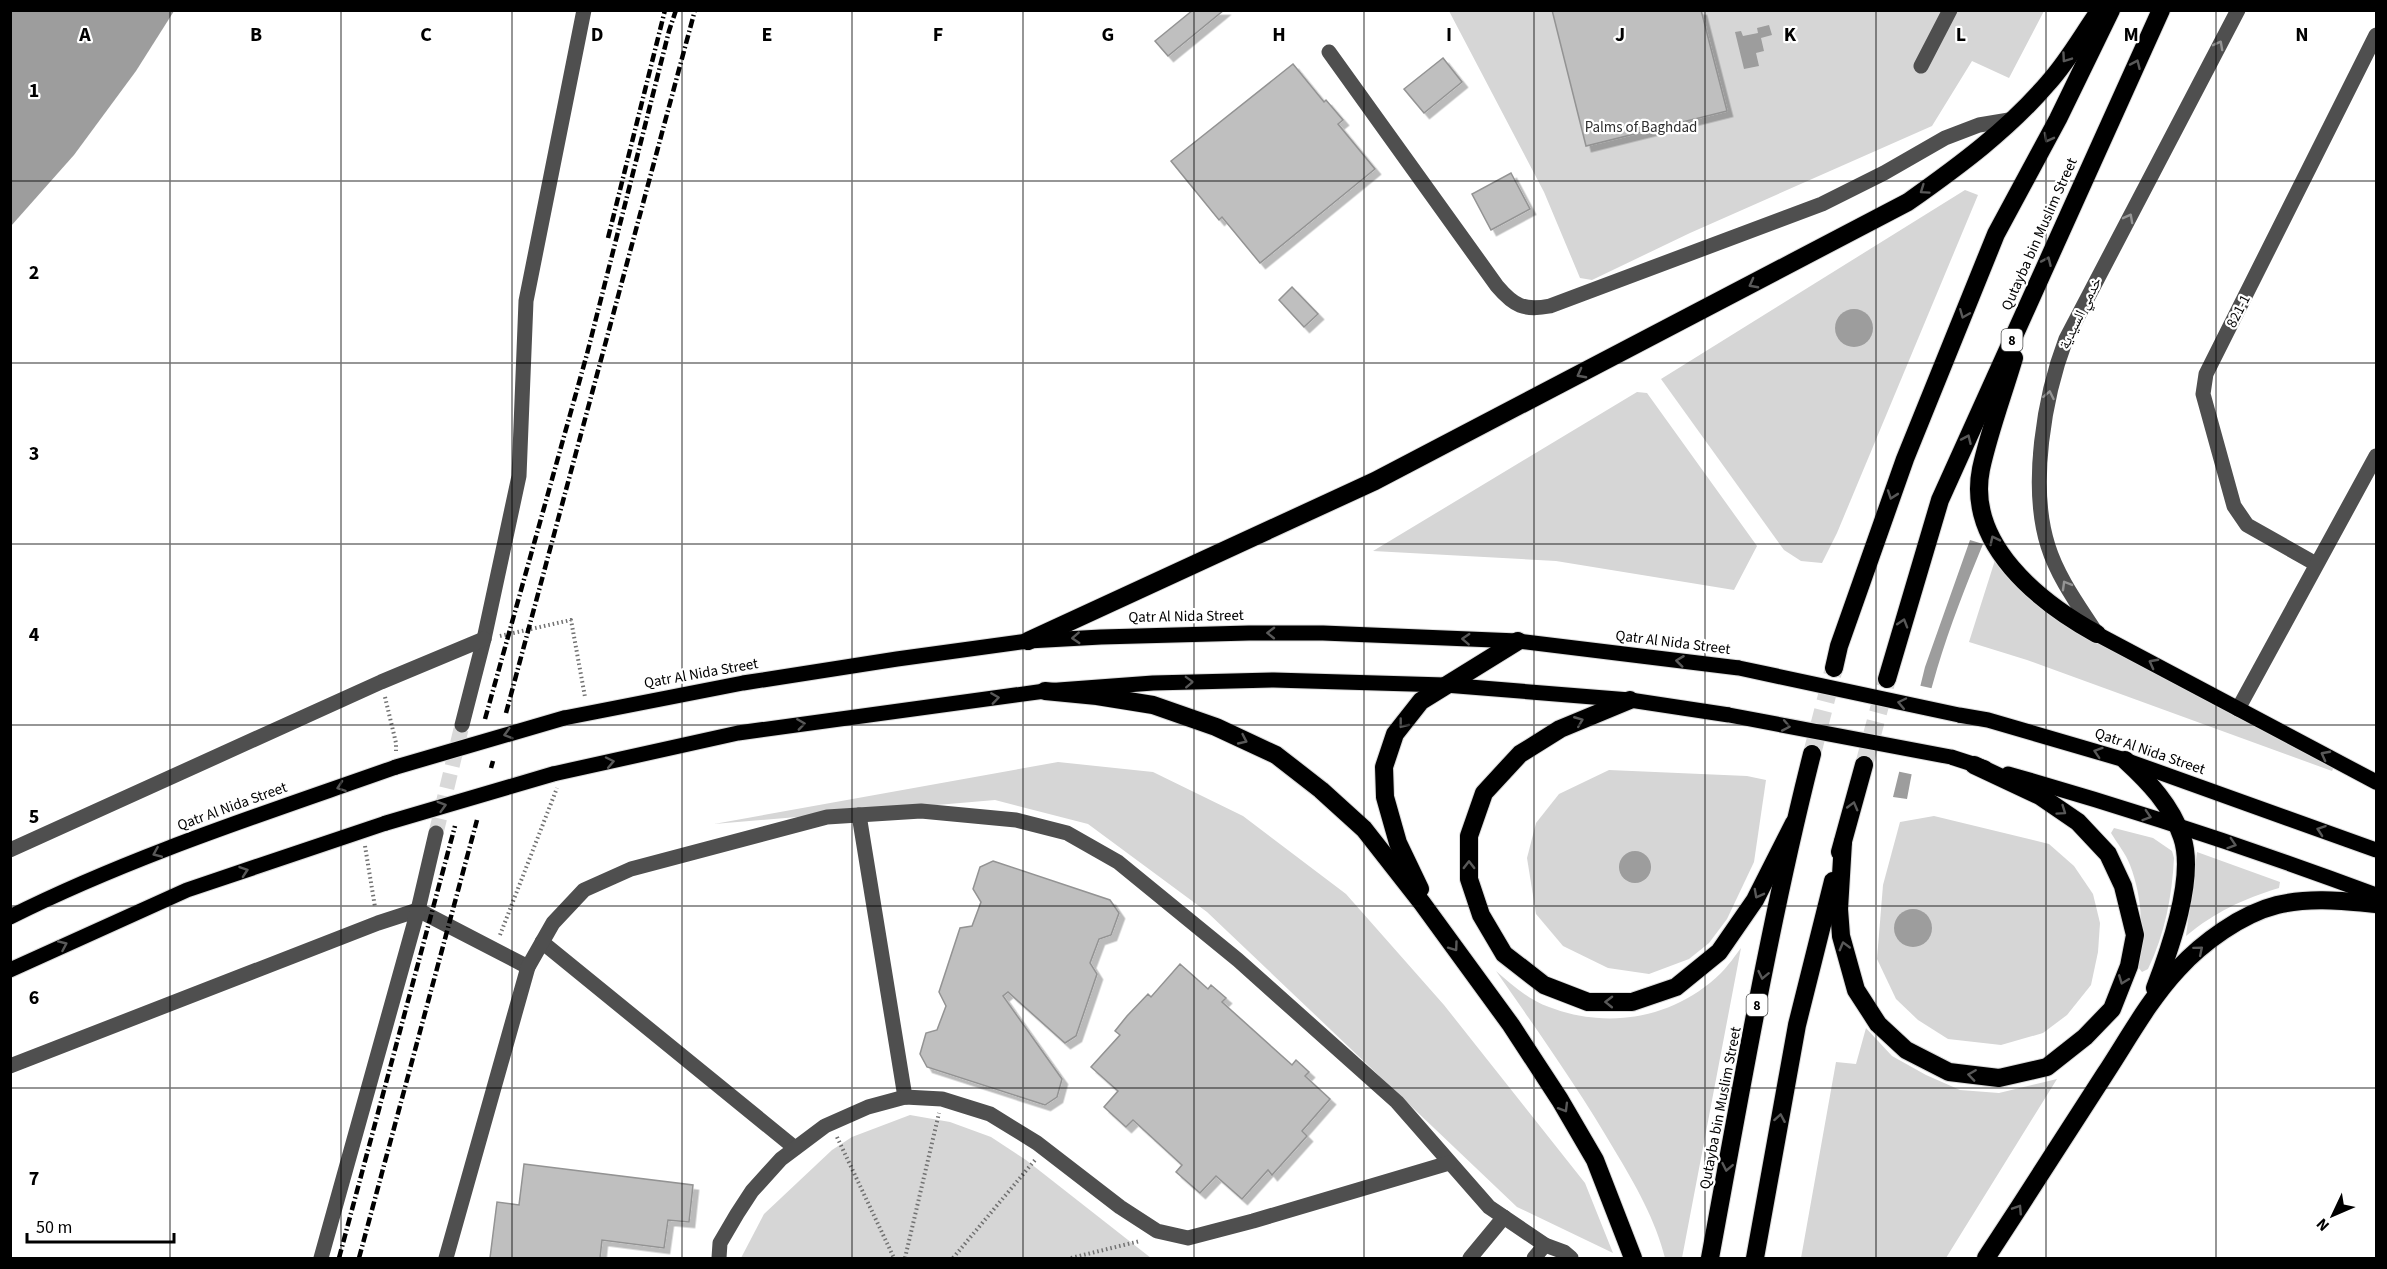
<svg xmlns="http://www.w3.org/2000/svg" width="2387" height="1269" font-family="'Source Sans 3','Noto Naskh Arabic',sans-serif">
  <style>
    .green { fill: #d6d6d6 }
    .water { fill: #9d9d9d }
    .pier { fill: #fff }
    .building { fill: #bfbfbf; stroke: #939393; stroke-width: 1.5; filter: url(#shadow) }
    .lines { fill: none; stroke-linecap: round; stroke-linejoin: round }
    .minor-tunnel { stroke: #d9d9d9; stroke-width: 15; stroke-dasharray: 15 8; stroke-linecap: butt }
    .highway-tunnel { stroke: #d9d9d9; stroke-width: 18; stroke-dasharray: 18 9; stroke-linecap: butt }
    .major-casing { stroke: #dbdbdb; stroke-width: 17 }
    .highway-casing { stroke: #dbdbdb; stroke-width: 20 }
    .path { stroke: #717171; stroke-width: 4; stroke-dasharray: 1.5 3; stroke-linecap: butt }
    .minor { stroke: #4f4f4f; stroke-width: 15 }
    .major { stroke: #000; stroke-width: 15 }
    .highway { stroke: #000; stroke-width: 18 }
    .rail { stroke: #000; stroke-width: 4.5; stroke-dasharray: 9 3 1.5 3; stroke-linecap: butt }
    .major-bridge-casing { stroke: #dbdbdb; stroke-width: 17; stroke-linecap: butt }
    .major-bridge { stroke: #000; stroke-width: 15 }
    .oneway { stroke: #959595 }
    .oneway2 { stroke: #595959 }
    .grid { fill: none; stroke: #000; stroke-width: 1.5; stroke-opacity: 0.55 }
    .labels { text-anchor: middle; stroke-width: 4.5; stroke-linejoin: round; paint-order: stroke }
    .shield { fill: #fff; stroke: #4c4c4c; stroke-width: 1.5 }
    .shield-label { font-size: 14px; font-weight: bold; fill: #000 }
    .park-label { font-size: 15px; fill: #2d2d2d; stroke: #fff }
    .street-label { font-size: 15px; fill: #000; stroke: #fff }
    .grid-label { font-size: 20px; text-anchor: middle; font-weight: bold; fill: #000; stroke: #fff; stroke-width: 4.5; stroke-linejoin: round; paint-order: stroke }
  </style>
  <defs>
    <filter id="shadow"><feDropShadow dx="5.5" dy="5.5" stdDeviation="0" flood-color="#0004"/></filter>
  </defs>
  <rect width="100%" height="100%" fill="#fff"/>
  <g class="green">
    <polygon points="1449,11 2044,11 2009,78 1972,61 1932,126 1690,233 1592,280 1580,278 1544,192"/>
    <polygon points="1965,190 1978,195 1837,533 1822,563 1801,561 1784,550 1661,379"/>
    <polygon points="1637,392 1647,393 1757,546 1734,590 1556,561 1373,551"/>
    <polygon points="1996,557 2024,592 2335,765 2332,771 2027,660 1969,642"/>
    <polygon points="1058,762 1153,772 1243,816 1346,894 1444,1005 1585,1183 1613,1253 1517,1207 1207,912 1088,824 995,800 714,824"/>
    <polygon points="1609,770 1747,776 1766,780 1754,862 1727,919 1709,943 1689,959 1649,974 1608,968 1563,946 1536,914 1527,858 1536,823 1559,794"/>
    <polygon points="1934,816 2049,844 2074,866 2093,894 2100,923 2098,952 2091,985 2067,1015 2043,1033 2001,1045 1948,1039 1918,1020 1896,999 1877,959 1883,885 1900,822"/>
    <path d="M2114,828l39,10 19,13 2,7c-2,38 -9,76 -26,111l-6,3 -4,-5c5,-35 5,-68 -8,-102 -4,-11 -13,-22 -19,-32z"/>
    <path d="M2197,852l83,30 -1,6c-36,11 -64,24 -93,48z"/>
    <path d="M1741,948l-59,310h-17c-9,-37 -30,-74 -50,-107 -36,-62 -78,-121 -119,-180 16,14 33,29 53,36 60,23 126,11 172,-34 7,-7 14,-17 20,-25z"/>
    <polygon points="1866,1028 1892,1056 1926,1075 1960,1090 1999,1093 2057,1079 1946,1258 1801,1258 1836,1062 1856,1064"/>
    <polygon points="910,1115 950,1122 991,1137 1026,1160 1151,1258 741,1258 764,1214 832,1150 852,1137"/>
  </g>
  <g class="water">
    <polygon points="11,10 174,11 136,71 74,155 11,226"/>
    <polygon points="1769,25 1772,35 1761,38 1764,51 1756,53 1759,66 1744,69 1735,32 1741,31 1743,36 1758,33 1757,28"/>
    <circle cx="1854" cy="328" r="19"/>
    <path d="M1970,540l13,4c-17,41 -33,82 -46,125 -13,43 -22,86 -30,130l-14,-2 32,-130z"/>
    <circle cx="1635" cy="867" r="16"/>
    <circle cx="1913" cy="928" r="19"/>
  </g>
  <polygon class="pier" points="1917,685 1935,689 1915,775 1896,771"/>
  <g class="building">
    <polygon points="1193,10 1224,10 1168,56 1155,41"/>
    <polygon points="1552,10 1701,10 1727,111 1586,146"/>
    <polygon points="1443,58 1462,82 1424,113 1404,89"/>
    <polygon points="1293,64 1324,102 1326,100 1343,120 1338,124 1375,169 1260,263 1222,217 1219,220 1171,161"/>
    <polygon points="1511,173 1530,209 1491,230 1472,194"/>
    <polygon points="1292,287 1318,314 1304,327 1279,300"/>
    <polygon points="993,861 1110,900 1119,913 1111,935 1099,939 1090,963 1097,974 1076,1036 1065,1043 1008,992 1003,996 1062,1079 1057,1097 1045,1105 927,1067 920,1054 926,1033 937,1030 946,1006 939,992 960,928 972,926 981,902 973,889 980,867"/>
    <polygon points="1180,964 1208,989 1211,985 1226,998 1222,1002 1292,1065 1296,1060 1309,1072 1305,1076 1330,1099 1302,1131 1307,1136 1272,1175 1268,1170 1242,1199 1216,1176 1200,1193 1176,1172 1182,1165 1133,1120 1126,1127 1104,1107 1118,1091 1091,1067 1120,1035 1115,1031 1127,1016 1148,994 1151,997"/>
    <polygon points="524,1164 693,1185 689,1222 668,1220 664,1248 602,1240 600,1258 490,1258 497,1202 519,1205"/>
  </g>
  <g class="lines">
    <polyline class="minor-tunnel" points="436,833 462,725"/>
    <g class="highway-tunnel">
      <polyline points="1812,754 1834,668"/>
      <polyline points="1864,765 1887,679"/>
    </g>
    <g class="major-casing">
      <g id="major">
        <polyline points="2097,634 2376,782"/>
        <polyline points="1959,715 1988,720 2125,760 2376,850"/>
        <polyline points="564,718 743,683 897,659 1028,641 1101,637 1249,633 1323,633 1518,641 1739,668"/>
        <polyline points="1951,757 1985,768"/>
        <polyline points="553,774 738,733 1045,691 1153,683 1274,680 1445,685 1630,700 1729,715"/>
        <path d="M2008,774c124,35 247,76 368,121"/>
        <path d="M10,917c124,-62 256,-104 386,-150"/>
        <polyline points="10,970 187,890 386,823"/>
      </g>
    </g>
    <g class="highway-casing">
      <g id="highway">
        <path d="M2014,358c-11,37 -25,74 -33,111 -15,75 58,133 116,165"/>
        <path d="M1028,641l347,-160 533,-279c51,-36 100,-72 141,-120 19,-21 34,-48 51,-72"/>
        <polyline points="1834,668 1839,646 1905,459 1996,234 2058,119 2111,10"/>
        <polyline points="1887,679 1940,500 2161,10"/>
        <polyline points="1045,691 1097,696 1153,705 1216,727 1276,755 1321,790 1364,829 1422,903 1511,1025 1560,1100 1595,1160 1633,1258"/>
        <polyline points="1630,700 1560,729 1520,754 1484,793 1469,836 1469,879 1481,915 1504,954 1544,985 1588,1002 1632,1002 1676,987 1719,952 1755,900 1794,823"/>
        <path d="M2125,760c24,22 46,45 57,77 14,40 -12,112 -27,151"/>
        <polyline points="1843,842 1839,909 1841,936 1856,990 1878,1024 1906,1050 1949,1072 1999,1078 2047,1067 2085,1037 2112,1009 2129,966 2135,935 2123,886 2108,854 2078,822 2040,796 1974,765"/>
        <polyline points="1840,852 1864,765"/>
        <polyline points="1420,889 1398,843 1385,797 1384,767 1395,734 1421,701 1518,641"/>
        <path d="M1710,1258c31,-168 60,-338 102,-504"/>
        <polyline points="1755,1258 1797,1025 1833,881"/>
        <path d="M1986,1258c40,-61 79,-122 119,-184 23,-35 44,-74 73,-105 24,-26 63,-55 99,-64 33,-8 66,-4 99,-1"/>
      </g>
    </g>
    <g class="path">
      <polyline points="500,636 571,620 585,697"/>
      <polyline points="385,697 396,743 396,751"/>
      <polyline points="365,846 375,907"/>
      <polyline points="500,935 557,788"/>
      <polyline points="837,1137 894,1258"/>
      <polyline points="905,1258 939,1113"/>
      <polyline points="953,1258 1035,1160"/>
      <polyline points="1071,1258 1140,1241"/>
    </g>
    <g class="minor">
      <path d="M1329,52l168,234c17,20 27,25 53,20l272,-102 62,-31 61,-35 34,-13 36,-6"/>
      <polyline points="1921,66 1950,10"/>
      <polyline points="2316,564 2247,525 2234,506 2203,394 2206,374 2376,35"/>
      <path d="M2097,634c-18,-28 -39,-56 -49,-88 -19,-60 -4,-149 18,-207l172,-329"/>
      <polyline points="2238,709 2376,456"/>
      <polyline points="462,725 484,639 519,476 526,301 584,10"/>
      <polyline points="859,815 905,1097"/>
      <polyline points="10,850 381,682 484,639"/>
      <polyline points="542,942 795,1148"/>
      <polyline points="10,1066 378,923 418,910 528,967"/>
      <polyline points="321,1258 418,910 436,833"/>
      <polyline points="446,1258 528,967 553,923 584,890 631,869 827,817 921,811 1016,820 1067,833 1118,862 1238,960 1397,1102 1489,1207 1545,1245 1564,1252 1571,1258"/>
      <polyline points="719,1258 720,1243 737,1214 752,1191 781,1159 825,1126 868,1107 905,1097 942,1099 990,1114 1037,1143 1120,1207 1157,1231 1188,1238 1253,1221 1449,1163"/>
      <polyline points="1470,1258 1504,1217"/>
      <polyline points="1534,1258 1545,1245"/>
    </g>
    <use href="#major" class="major"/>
    <use href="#highway" class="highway"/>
    <g class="rail">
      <polyline points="608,238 665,10"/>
      <polyline points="506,713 695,10"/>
      <polyline points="485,719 587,354 669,31 676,10"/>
      <polyline points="491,768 493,761"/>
      <polyline points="339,1258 455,826"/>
      <polyline points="359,1258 477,820"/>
    </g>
    <g class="major-bridge-casing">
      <g id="major-bridge">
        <polyline points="1739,668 1959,715"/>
        <polyline points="1729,715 1951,757"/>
        <polyline points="396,767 564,718"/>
        <polyline points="386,823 553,774"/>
      </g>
    </g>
    <use href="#major-bridge" class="major-bridge"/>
  </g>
  <defs><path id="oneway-chevron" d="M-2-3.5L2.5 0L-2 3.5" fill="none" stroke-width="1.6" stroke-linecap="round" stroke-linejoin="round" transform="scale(1.5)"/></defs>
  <g class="oneway">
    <use href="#oneway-chevron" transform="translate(2219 45) rotate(-62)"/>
    <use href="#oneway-chevron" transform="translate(2129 218) rotate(-62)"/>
    <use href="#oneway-chevron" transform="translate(2049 395) rotate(-79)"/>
    <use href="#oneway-chevron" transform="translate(2066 585) rotate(-120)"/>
  </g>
  <g class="oneway2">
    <use href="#oneway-chevron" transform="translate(2066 58) rotate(125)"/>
    <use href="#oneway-chevron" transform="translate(2136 64) rotate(-66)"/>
    <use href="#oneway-chevron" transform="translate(2048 138) rotate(118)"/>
    <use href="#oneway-chevron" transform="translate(1924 190) rotate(145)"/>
    <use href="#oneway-chevron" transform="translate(2047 261) rotate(-66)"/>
    <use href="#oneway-chevron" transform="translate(1753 284) rotate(152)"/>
    <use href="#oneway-chevron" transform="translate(1964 314) rotate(112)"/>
    <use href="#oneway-chevron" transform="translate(1581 374) rotate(152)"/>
    <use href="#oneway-chevron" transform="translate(1967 439) rotate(-66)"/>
    <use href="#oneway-chevron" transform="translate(1892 495) rotate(109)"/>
    <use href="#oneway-chevron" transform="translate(1994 540) rotate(-116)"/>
    <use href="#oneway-chevron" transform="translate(1903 623) rotate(-73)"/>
    <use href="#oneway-chevron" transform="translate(1271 633) rotate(-179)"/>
    <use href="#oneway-chevron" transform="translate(1076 638) rotate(177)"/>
    <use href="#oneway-chevron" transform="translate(1466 639) rotate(-177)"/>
    <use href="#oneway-chevron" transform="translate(1680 661) rotate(-173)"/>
    <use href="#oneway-chevron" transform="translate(2153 663) rotate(-152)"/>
    <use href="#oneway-chevron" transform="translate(1189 682) rotate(-2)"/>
    <use href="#oneway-chevron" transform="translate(995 698) rotate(-8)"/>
    <use href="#oneway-chevron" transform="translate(1902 703) rotate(-168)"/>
    <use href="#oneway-chevron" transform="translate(1579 721) rotate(-22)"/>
    <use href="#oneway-chevron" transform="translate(801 724) rotate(-8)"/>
    <use href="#oneway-chevron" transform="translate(1403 724) rotate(128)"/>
    <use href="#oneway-chevron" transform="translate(1786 726) rotate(11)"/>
    <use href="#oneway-chevron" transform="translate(508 734) rotate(164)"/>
    <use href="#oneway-chevron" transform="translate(1243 740) rotate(25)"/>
    <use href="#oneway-chevron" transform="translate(2098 752) rotate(-162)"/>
    <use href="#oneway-chevron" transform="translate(2325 755) rotate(-152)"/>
    <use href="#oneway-chevron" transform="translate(610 762) rotate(-12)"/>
    <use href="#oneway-chevron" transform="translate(341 787) rotate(161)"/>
    <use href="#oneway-chevron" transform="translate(442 806) rotate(-16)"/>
    <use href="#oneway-chevron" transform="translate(1853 806) rotate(-75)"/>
    <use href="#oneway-chevron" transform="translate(2062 811) rotate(35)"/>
    <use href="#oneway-chevron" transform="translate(2147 816) rotate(18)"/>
    <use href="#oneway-chevron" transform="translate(2321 830) rotate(-161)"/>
    <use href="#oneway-chevron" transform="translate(2232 844) rotate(18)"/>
    <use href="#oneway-chevron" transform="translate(157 853) rotate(157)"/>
    <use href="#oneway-chevron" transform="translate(1469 865) rotate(-90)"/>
    <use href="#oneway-chevron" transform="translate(244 871) rotate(-19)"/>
    <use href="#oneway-chevron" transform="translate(1758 894) rotate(118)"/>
    <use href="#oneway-chevron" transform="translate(63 945) rotate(-24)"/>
    <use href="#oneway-chevron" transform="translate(1844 946) rotate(-105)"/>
    <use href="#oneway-chevron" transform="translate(1454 947) rotate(54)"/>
    <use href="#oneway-chevron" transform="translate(2199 950) rotate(-40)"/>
    <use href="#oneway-chevron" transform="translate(1763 975) rotate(102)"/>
    <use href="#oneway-chevron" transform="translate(2123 980) rotate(111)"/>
    <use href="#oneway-chevron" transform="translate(1609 1002) rotate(-179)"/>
    <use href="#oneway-chevron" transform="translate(1972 1075) rotate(-172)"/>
    <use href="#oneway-chevron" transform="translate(1564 1108) rotate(59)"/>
    <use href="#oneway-chevron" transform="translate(1780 1118) rotate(-80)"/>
    <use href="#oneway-chevron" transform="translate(1727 1167) rotate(101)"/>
    <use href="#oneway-chevron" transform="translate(2018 1209) rotate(-57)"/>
  </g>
  <path class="grid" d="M170,10v1248M341,10v1248M512,10v1248M682,10v1248M852,10v1248M1023,10v1248M1194,10v1248M1364,10v1248M1534,10v1248M1705,10v1248M1876,10v1248M2046,10v1248M2216,10v1248M10,181h2366M10,363h2366M10,544h2366M10,725h2366M10,906h2366M10,1088h2366"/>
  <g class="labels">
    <g class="shield">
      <rect x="2001.5" y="329" width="21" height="22" rx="4.5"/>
      <rect x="1746.5" y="994" width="21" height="22" rx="4.5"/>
    </g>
    <g class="shield-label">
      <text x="2012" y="345">8</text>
      <text x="1757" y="1010">8</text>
    </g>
    <g class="park-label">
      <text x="1641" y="132">Palms of Baghdad</text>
    </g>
    <g class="street-label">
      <text transform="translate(2039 234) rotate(-66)" y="5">Qutayba bin Muslim Street</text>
      <text transform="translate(2238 311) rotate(-63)" y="5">821-1</text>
      <text transform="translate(2080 313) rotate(-64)" y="5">خدمي السيدية</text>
      <text transform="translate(1186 616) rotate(-1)" y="5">Qatr Al Nida Street</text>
      <text transform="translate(1673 642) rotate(7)" y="5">Qatr Al Nida Street</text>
      <text transform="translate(701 673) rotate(-10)" y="5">Qatr Al Nida Street</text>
      <text transform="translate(2150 751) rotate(19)" y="5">Qatr Al Nida Street</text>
      <text transform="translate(232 806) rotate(-20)" y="5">Qatr Al Nida Street</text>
      <text transform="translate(1720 1108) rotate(-79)" y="5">Qutayba bin Muslim Street</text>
    </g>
  </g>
  <g class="grid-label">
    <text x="85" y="41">A</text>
    <text x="256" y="41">B</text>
    <text x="426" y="41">C</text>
    <text x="597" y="41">D</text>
    <text x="767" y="41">E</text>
    <text x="938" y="41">F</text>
    <text x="1108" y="41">G</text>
    <text x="1279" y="41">H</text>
    <text x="1449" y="41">I</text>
    <text x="1620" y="41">J</text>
    <text x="1790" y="41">K</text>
    <text x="1961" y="41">L</text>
    <text x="2131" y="41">M</text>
    <text x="2302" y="41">N</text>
    <text x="34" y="97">1</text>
    <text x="34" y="279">2</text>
    <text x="34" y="460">3</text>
    <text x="34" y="641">4</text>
    <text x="34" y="823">5</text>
    <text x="34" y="1004">6</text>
    <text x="34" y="1185">7</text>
  </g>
  <rect width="2387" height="1269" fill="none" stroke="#000000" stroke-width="24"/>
  <g transform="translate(2333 1215) rotate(226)" stroke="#ffffff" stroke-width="4.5" paint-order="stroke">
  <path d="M0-4.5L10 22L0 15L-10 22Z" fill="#000000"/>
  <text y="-9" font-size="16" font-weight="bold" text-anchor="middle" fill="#000000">N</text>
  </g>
  <path d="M27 1233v9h147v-9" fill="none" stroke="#000000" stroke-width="3"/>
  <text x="36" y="1233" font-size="18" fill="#000000" stroke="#ffffff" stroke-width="4.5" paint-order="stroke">50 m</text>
</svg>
